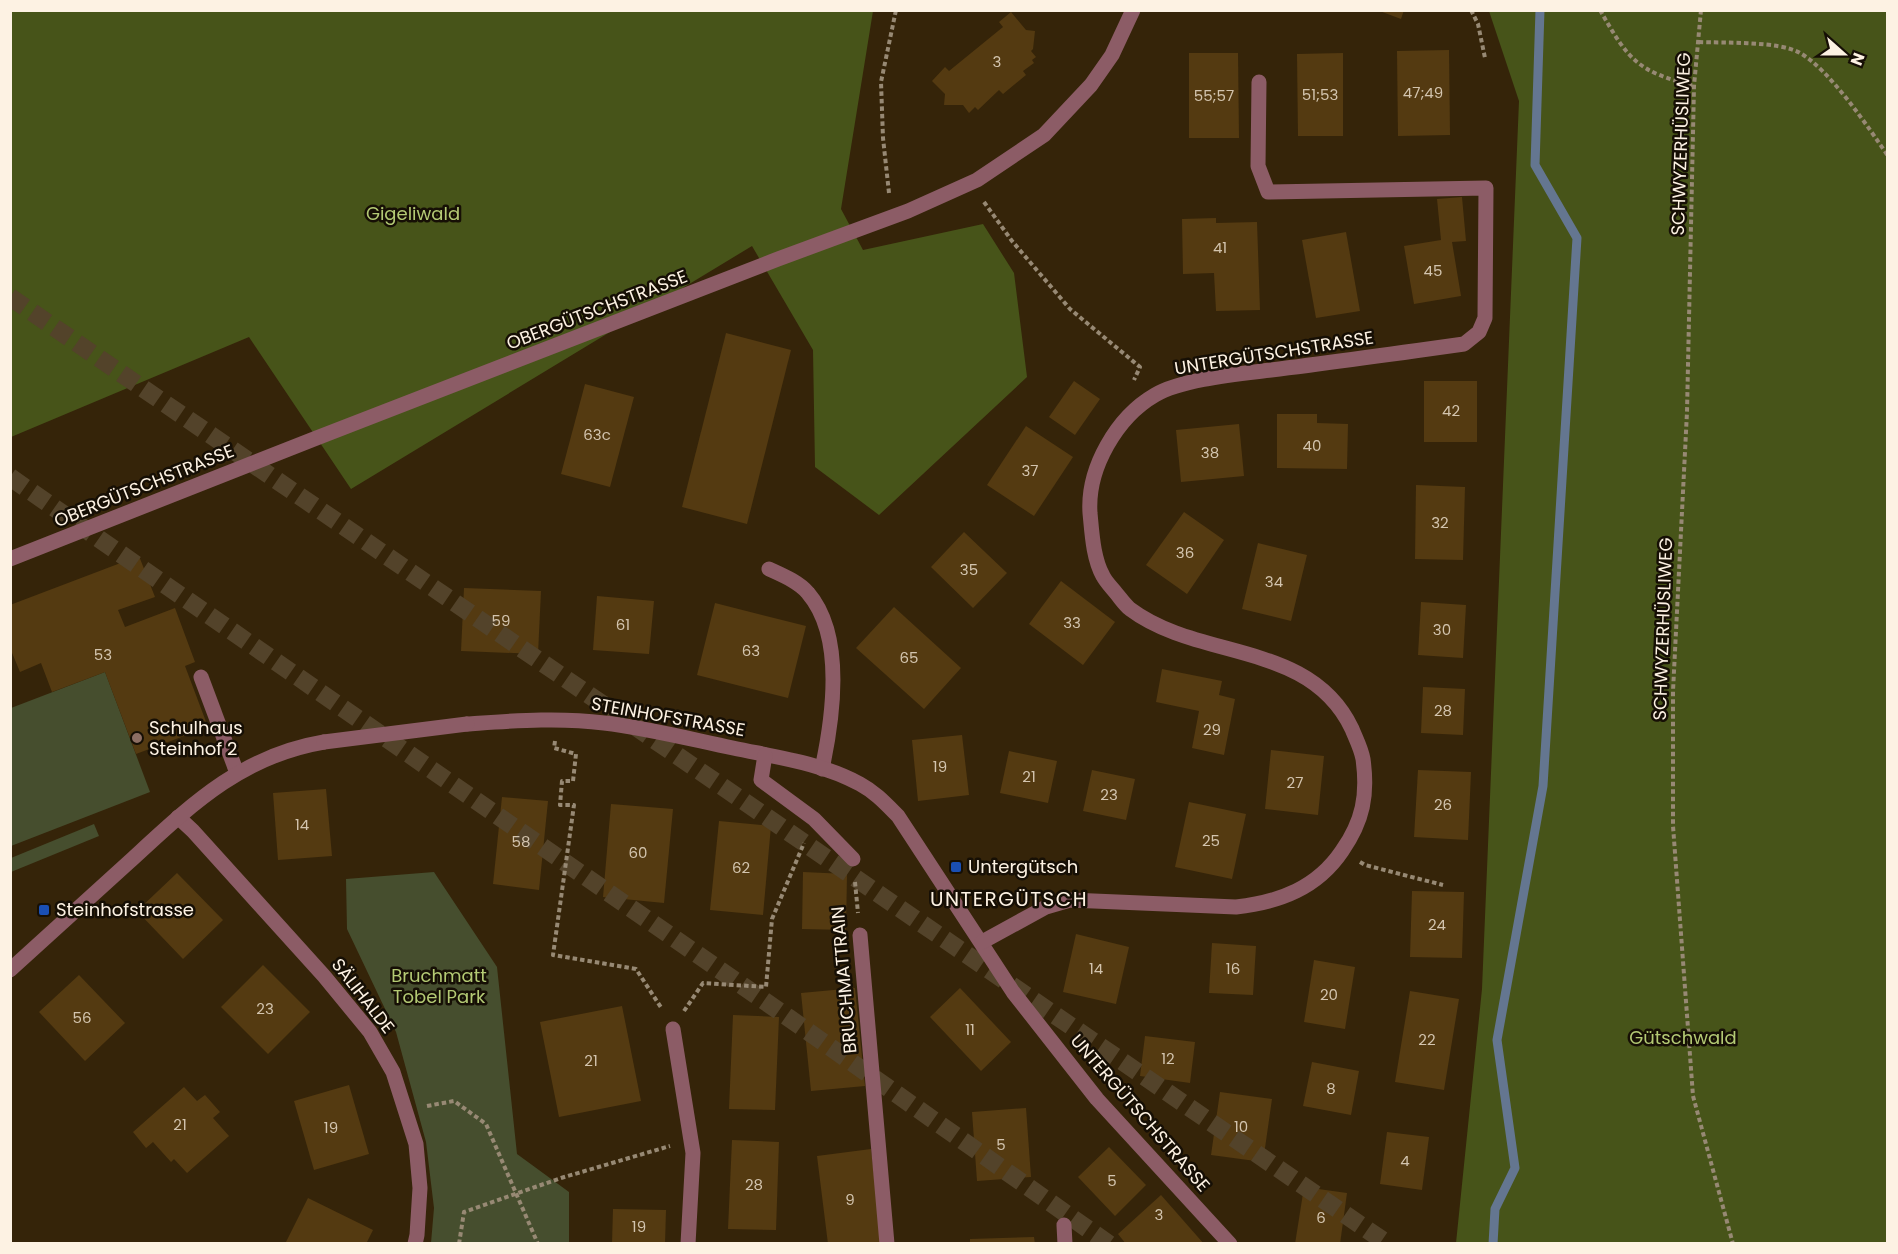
<svg xmlns="http://www.w3.org/2000/svg" width="1898" height="1254" font-family="Poppins,sans-serif">
  <style>
    .green { fill: #464e2e }
    .forest { fill: #475419 }
    .lines { fill: none; stroke-linecap: round; stroke-linejoin: round }
    .stream { stroke: #647690; stroke-width: 9 }
    .building { fill: #543a11 }
    .highway-tunnel { stroke: #53432a; stroke-width: 18; stroke-dasharray: 18 9; stroke-linecap: butt }
    .path { stroke: #978974; stroke-width: 4; stroke-dasharray: 4.5 3; stroke-linecap: butt }
    .minor { stroke: #8c5c66; stroke-width: 15 }
    .minor-bridge { stroke: #8c5c66; stroke-width: 15 }
    .education-dot { fill: #8d6e63; stroke: #160f05; stroke-width: 2 }
    .transit-dot { fill: #1a4fb4; stroke: #160f05; stroke-width: 2 }
    .labels { text-anchor: middle; stroke-width: 5; stroke-linejoin: round; paint-order: stroke }
    .number-label { font-size: 15px; fill: #d3c4ae }
    .street-label { font-size: 18px; fill: #fdf2e3; stroke: #160f05 }
    .park-label { font-size: 18px; fill: #b4ca74; stroke: #160f05 }
    .poi-label { font-size: 18px; fill: #fdf2e3; stroke: #160f05; text-anchor: start }
    .neighbourhood-label { font-size: 20px; letter-spacing: 1.5px; fill: #fdf2e3; stroke: #160f05 }
  </style>
  <rect width="100%" height="100%" fill="#352409"/>
  <g class="green">
    <polygon points="105,672 150,792 11,846 11,708"/>
    <polygon points="94,824 99,836 11,872 11,858"/>
    <polygon points="434,872 497,967 517,1154 569,1192 569,1243 431,1243 434,1208 426,1142 396,1032 347,929 346,879"/>
  </g>
  <g class="forest">
    <polygon points="11,11 873,11 841,209 863,250 983,224 1014,273 1027,377 879,515 815,467 813,350 752,246 351,489 249,337 11,437"/>
    <polygon points="1489,11 1887,11 1887,1243 1456,1243 1482,989 1519,101"/>
  </g>
  <g class="lines">
    <polyline class="stream" points="1493,1244 1495,1209 1515,1168 1497,1040 1543,786 1577,238 1535,165 1540,10"/>
  </g>
  <g class="building">
    <polygon points="1377,10 1404,10 1401,19"/>
    <polygon points="1011,12 1026,30 1035,31 1033,49 1031,51 1036,57 1032,60 1034,63 1023,71 1026,75 1003,94 999,90 978,110 975,107 969,113 963,105 944,105 945,94 932,81 945,67 949,71 1003,27 999,22"/>
    <polygon points="1449,50 1450,135 1398,136 1397,51"/>
    <polygon points="1189,53 1238,53 1239,138 1189,138"/>
    <polygon points="1343,53 1343,136 1298,136 1297,54"/>
    <polygon points="1462,197 1466,241 1452,242 1461,296 1414,304 1404,246 1441,240 1437,199"/>
    <polygon points="1216,218 1216,223 1257,222 1260,310 1216,311 1214,273 1183,274 1182,219"/>
    <polygon points="1346,232 1360,311 1316,318 1302,240"/>
    <polygon points="726,333 791,350 747,524 682,507"/>
    <polygon points="1074,381 1100,399 1075,435 1049,417"/>
    <rect x="1424" y="381" width="53" height="61"/>
    <polygon points="585,384 634,397 610,487 561,474"/>
    <polygon points="1277,414 1317,414 1317,423 1348,424 1347,469 1277,468"/>
    <polygon points="1239,424 1244,476 1181,482 1176,430"/>
    <polygon points="1026,426 1073,457 1034,516 987,485"/>
    <polygon points="1416,485 1465,487 1463,560 1415,559"/>
    <polygon points="1184,512 1224,540 1187,594 1146,565"/>
    <polygon points="964,532 1007,573 973,608 931,567"/>
    <polygon points="1258,543 1307,555 1291,621 1242,609"/>
    <polygon points="139,556 155,597 118,610 125,627 175,608 195,662 185,666 208,727 136,754 105,672 52,692 41,663 20,672 10,648 10,605"/>
    <polygon points="1061,581 1115,622 1083,665 1029,624"/>
    <polygon points="464,588 541,591 538,654 461,651"/>
    <polygon points="597,596 654,601 649,654 593,650"/>
    <polygon points="1421,602 1466,605 1463,658 1418,655"/>
    <polygon points="715,603 806,626 788,698 697,675"/>
    <polygon points="894,607 961,668 924,709 856,648"/>
    <polygon points="1162,669 1222,681 1219,695 1235,699 1224,755 1192,748 1199,711 1156,702"/>
    <polygon points="1423,687 1465,689 1463,735 1421,733"/>
    <polygon points="962,735 969,795 918,801 912,740"/>
    <polygon points="1271,750 1324,756 1318,815 1265,809"/>
    <polygon points="1009,751 1057,761 1048,803 1000,793"/>
    <polygon points="1092,770 1135,779 1126,820 1083,811"/>
    <polygon points="1418,770 1471,772 1468,840 1414,837"/>
    <polygon points="326,789 332,856 278,860 273,793"/>
    <polygon points="502,797 548,801 539,890 493,884"/>
    <polygon points="1189,802 1246,814 1232,879 1175,867"/>
    <polygon points="611,804 673,809 664,903 603,897"/>
    <polygon points="719,821 771,826 763,915 710,910"/>
    <polygon points="803,872 847,874 846,930 802,929"/>
    <polygon points="177,873 223,920 183,959 137,911"/>
    <polygon points="1412,891 1464,892 1462,958 1410,957"/>
    <polygon points="1076,934 1129,947 1116,1004 1063,992"/>
    <polygon points="1212,943 1256,946 1253,995 1209,993"/>
    <polygon points="1314,960 1355,967 1345,1029 1304,1022"/>
    <polygon points="263,965 310,1012 268,1054 221,1007"/>
    <polygon points="79,975 125,1023 85,1061 39,1012"/>
    <polygon points="855,988 865,1086 811,1091 801,993"/>
    <polygon points="960,988 1011,1042 981,1071 930,1017"/>
    <polygon points="1410,991 1459,999 1444,1090 1395,1082"/>
    <polygon points="622,1006 641,1101 559,1117 540,1022"/>
    <polygon points="733,1015 779,1017 775,1110 729,1109"/>
    <polygon points="1145,1036 1195,1042 1190,1083 1140,1076"/>
    <polygon points="1312,1062 1359,1071 1351,1115 1303,1106"/>
    <polygon points="349,1085 369,1154 314,1170 294,1101"/>
    <polygon points="184,1087 197,1101 205,1095 220,1112 213,1118 229,1136 187,1173 174,1159 171,1162 153,1142 146,1148 133,1132"/>
    <polygon points="1220,1092 1272,1099 1263,1162 1211,1155"/>
    <polygon points="1026,1108 1031,1177 977,1181 972,1112"/>
    <polygon points="1387,1132 1429,1137 1422,1190 1380,1184"/>
    <polygon points="732,1140 779,1142 776,1230 728,1229"/>
    <polygon points="1109,1147 1146,1185 1115,1216 1078,1177"/>
    <polygon points="871,1149 882,1244 828,1244 817,1156"/>
    <polygon points="1304,1187 1347,1193 1340,1244 1295,1244"/>
    <polygon points="1161,1195 1204,1244 1126,1244 1118,1234"/>
    <polygon points="308,1198 373,1230 366,1244 285,1244"/>
    <polygon points="613,1209 666,1210 665,1244 612,1244"/>
    <polygon points="1034,1237 1035,1244 970,1244 970,1239"/>
  </g>
  <g class="lines">
    <g class="highway-tunnel">
      <polyline points="10,297 1388,1244"/>
      <polyline points="10,477 789,1018 1109,1244"/>
    </g>
    <g class="path">
      <polyline points="1471,10 1478,24 1485,58"/>
      <path d="M1600,10c29,51 37,61 94,76"/>
      <polyline points="1701,10 1694,86 1687,412 1673,691 1673,826 1693,1096 1733,1244"/>
      <path d="M1699,42c25,1 81,-1 101,11 29,16 69,75 88,103"/>
      <polyline points="889,193 883,138 881,82 896,10"/>
      <polyline points="984,202 1012,241 1070,309 1140,367 1134,380"/>
      <polyline points="555,741 554,748 576,754 573,781 562,781 560,805 574,805 553,955 636,969 662,1009"/>
      <polyline points="1360,862 1365,865 1443,885"/>
      <polyline points="855,882 858,913"/>
      <polyline points="684,1011 703,983 766,987 772,919 804,843"/>
      <polyline points="427,1106 454,1101 486,1124 538,1244"/>
      <polyline points="459,1244 464,1212 561,1178 670,1146"/>
    </g>
    <g class="minor">
      <polyline points="10,559 314,439 778,259 908,211 977,180 1044,135 1091,85 1112,55 1133,10"/>
      <path d="M769,569c13,6 30,13 39,24 37,43 25,125 14,176"/>
      <polyline points="201,677 237,773"/>
      <path d="M467,724c45,-3 91,-7 137,-1 43,5 86,16 129,25 42,9 89,15 127,36 15,8 26,20 38,32l115,176 84,107 133,145"/>
      <polyline points="765,755 761,780 814,819 853,859"/>
      <polyline points="178,817 193,831 324,976 370,1032 393,1072 416,1144 420,1188 417,1235 415,1244"/>
      <polyline points="860,935 887,1244"/>
      <path d="M982,942l64,-35 24,-7 166,7c44,-5 81,-19 106,-56 21,-30 26,-56 21,-92 -2,-11 -7,-20 -11,-30 -42,-89 -153,-68 -222,-120 -5,-4 -9,-10 -14,-16 -4,-5 -10,-11 -13,-17 -10,-18 -11,-43 -13,-63 -3,-45 27,-96 65,-118 27,-16 84,-21 116,-25 65,-8 129,-17 193,-26l15,-12 6,-14 1,-130 -218,4 -10,-26 1,-84"/>
      <path d="M10,970c40,-36 79,-72 119,-108 60,-55 111,-106 195,-120"/>
      <polyline points="673,1029 693,1153 688,1244"/>
      <polyline points="1064,1225 1065,1244"/>
    </g>
    <polyline class="minor-bridge" points="324,742 467,724"/>
  </g>
  <circle class="education-dot" cx="137" cy="738" r="6"/>
  <g class="transit-dot">
    <rect x="950" y="861" width="12" height="12" rx="3"/>
    <rect x="38" y="904" width="12" height="12" rx="3"/>
  </g>
  <g class="labels">
    <g class="number-label">
      <text x="997" y="67">3</text>
      <text x="1423" y="98">47;49</text>
      <text x="1320" y="100">51;53</text>
      <text x="1214" y="101">55;57</text>
      <text x="1220" y="253">41</text>
      <text x="1433" y="276">45</text>
      <text x="1451" y="416">42</text>
      <text x="597" y="440">63c</text>
      <text x="1312" y="451">40</text>
      <text x="1210" y="458">38</text>
      <text x="1030" y="476">37</text>
      <text x="1440" y="528">32</text>
      <text x="1185" y="558">36</text>
      <text x="969" y="575">35</text>
      <text x="1274" y="587">34</text>
      <text x="501" y="626">59</text>
      <text x="1072" y="628">33</text>
      <text x="623" y="630">61</text>
      <text x="1442" y="635">30</text>
      <text x="751" y="656">63</text>
      <text x="103" y="660">53</text>
      <text x="909" y="663">65</text>
      <text x="1443" y="716">28</text>
      <text x="1212" y="735">29</text>
      <text x="940" y="772">19</text>
      <text x="1029" y="782">21</text>
      <text x="1295" y="788">27</text>
      <text x="1109" y="800">23</text>
      <text x="1443" y="810">26</text>
      <text x="302" y="830">14</text>
      <text x="1211" y="846">25</text>
      <text x="521" y="847">58</text>
      <text x="638" y="858">60</text>
      <text x="741" y="873">62</text>
      <text x="1437" y="930">24</text>
      <text x="1096" y="974">14</text>
      <text x="1233" y="974">16</text>
      <text x="1329" y="1000">20</text>
      <text x="265" y="1014">23</text>
      <text x="82" y="1023">56</text>
      <text x="970" y="1035">11</text>
      <text x="1427" y="1045">22</text>
      <text x="1168" y="1064">12</text>
      <text x="591" y="1066">21</text>
      <text x="1331" y="1094">8</text>
      <text x="180" y="1130">21</text>
      <text x="1241" y="1132">10</text>
      <text x="331" y="1133">19</text>
      <text x="1001" y="1150">5</text>
      <text x="1405" y="1166">4</text>
      <text x="1112" y="1186">5</text>
      <text x="754" y="1190">28</text>
      <text x="850" y="1205">9</text>
      <text x="1159" y="1220">3</text>
      <text x="1321" y="1223">6</text>
      <text x="639" y="1232">19</text>
    </g>
    <g class="street-label">
      <text transform="translate(1681 144) rotate(-88)" y="6">SCHWYZERHÜSLIWEG</text>
      <text transform="translate(597 310) rotate(-21)" y="6">OBERGÜTSCHSTRASSE</text>
      <text transform="translate(1274 353) rotate(-9)" y="6">UNTERGÜTSCHSTRASSE</text>
      <text transform="translate(144 486) rotate(-22)" y="6">OBERGÜTSCHSTRASSE</text>
      <text transform="translate(1663 629) rotate(-88)" y="6">SCHWYZERHÜSLIWEG</text>
      <text transform="translate(668 717) rotate(10)" y="6">STEINHOFSTRASSE</text>
      <text transform="translate(844 980) rotate(-95)" y="6">BRUCHMATTRAIN</text>
      <text transform="translate(363 996) rotate(52)" y="6">SÄLIHALDE</text>
      <text transform="translate(1140 1113) rotate(49)" y="6">UNTERGÜTSCHSTRASSE</text>
    </g>
    <g class="park-label">
      <text x="413" y="220">Gigeliwald</text>
      <text x="439" y="982">Bruchmatt<tspan x="439" dy="21">Tobel Park</tspan></text>
      <text x="1683" y="1044">Gütschwald</text>
    </g>
    <g class="poi-label">
      <text x="149" y="734">Schulhaus<tspan x="149" dy="21">Steinhof 2</tspan></text>
      <text x="968" y="873">Untergütsch</text>
      <text x="56" y="916">Steinhofstrasse</text>
    </g>
    <g class="neighbourhood-label">
      <text x="1009" y="906">UNTERGÜTSCH</text>
    </g>
  </g>
  <rect width="1898" height="1254" fill="none" stroke="#fdf2e3" stroke-width="24"/>
  <g transform="translate(1844 54) rotate(111)" stroke="#160f05" stroke-width="4.5" paint-order="stroke">
  <path d="M0-4.5L10 22L0 15L-10 22Z" fill="#fdf2e3"/>
  <text y="-9" font-size="16" font-weight="bold" text-anchor="middle" fill="#fdf2e3">N</text>
  </g>
</svg>
